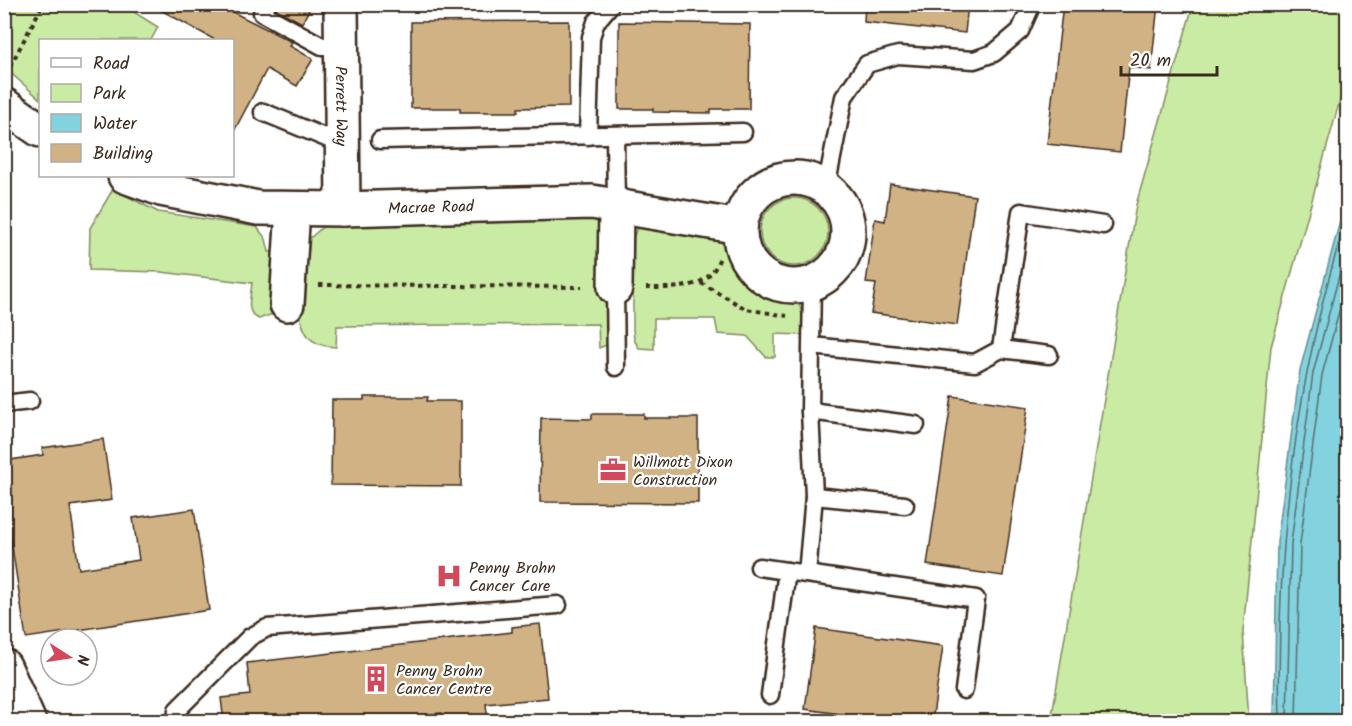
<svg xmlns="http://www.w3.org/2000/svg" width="1352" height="726" font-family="Kalam,sans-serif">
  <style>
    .green { fill: #c9eba4; stroke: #828a61; stroke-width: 1.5 }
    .water { fill: #83d2df; stroke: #668f92; stroke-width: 1.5 }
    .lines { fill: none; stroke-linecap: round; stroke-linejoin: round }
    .shore { stroke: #586d6b; stroke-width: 1.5 }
    .building { fill: #d1b285; stroke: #3b2a1e; stroke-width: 1.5 }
    .service-casing { stroke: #3b2a1e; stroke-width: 21 }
    .minor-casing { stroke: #3b2a1e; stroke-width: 38 }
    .path { stroke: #3b2a1e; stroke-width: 4; stroke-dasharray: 4.5 4.5; stroke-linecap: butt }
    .service { stroke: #fff; stroke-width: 16 }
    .minor { stroke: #fff; stroke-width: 33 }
    .labels { text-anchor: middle; stroke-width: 4.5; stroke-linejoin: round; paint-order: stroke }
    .street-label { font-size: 16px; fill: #3b2a1e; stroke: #fff }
    .poi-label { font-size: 16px; fill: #3b2a1e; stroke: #fff; text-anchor: start }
  </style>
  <rect width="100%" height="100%" fill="#fff"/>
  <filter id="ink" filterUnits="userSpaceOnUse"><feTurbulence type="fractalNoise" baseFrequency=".0167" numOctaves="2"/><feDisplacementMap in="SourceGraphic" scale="12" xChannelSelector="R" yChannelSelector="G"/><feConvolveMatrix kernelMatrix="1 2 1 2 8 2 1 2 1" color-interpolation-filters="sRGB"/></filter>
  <g filter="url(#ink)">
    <g class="green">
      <polygon points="5,4 135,5 132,11 158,27 151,40 40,40 40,99 5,68"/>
      <polygon points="1193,5 1347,5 1347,75 1271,347 1243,631 1249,721 1051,721 1136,205"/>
      <path d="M113,189l45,23 99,15 9,12 3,13h9l-1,53 -4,9 -14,5c-15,-6 -8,-23 -7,-36l-91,-11 -72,-2 1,-42z"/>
      <circle cx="794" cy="232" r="34"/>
      <path d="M590,218l10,3 7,8 2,115 -10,4 -1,-24 -261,2 -1,21c-21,-1 -31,-8 -35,-28l9,-81 15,-13z"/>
      <path d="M643,225l85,13c11,11 14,28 26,39 29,29 50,2 49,58l-28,-1v23h-9l-19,-21 -29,-2 -3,-15h-61v30l-15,-1 -5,-8 -1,-11v-90l3,-9z"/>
    </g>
    <polygon class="water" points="1347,195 1347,721 1274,721 1277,542 1300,370"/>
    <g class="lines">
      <g class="shore">
        <path d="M1280,722c-5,-170 15,-346 68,-508"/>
        <polyline points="1287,722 1291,543 1313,373 1348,242"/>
        <polyline points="1296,722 1300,544 1322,375 1348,278"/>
      </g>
    </g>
    <g class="building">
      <polygon points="150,4 217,4 292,42 290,46 313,59 297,86 267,69 232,135 232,40 215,40"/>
      <polygon points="278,4 312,4 302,23 276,9"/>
      <polygon points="865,4 968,4 965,33 864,22"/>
      <polygon points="1063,4 1158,4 1151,70 1129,67 1120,152 1047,144"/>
      <polygon points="569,21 569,107 518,108 518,112 460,112 460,108 411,108 411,22"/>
      <polygon points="619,22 750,24 749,109 711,109 711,113 653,112 653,109 619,109"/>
      <polygon points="890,184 975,196 957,325 871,313 876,284 866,283 875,219 885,221"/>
      <polygon points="952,396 1028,407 1003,576 927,565"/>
      <polygon points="364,397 428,397 427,401 461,401 461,486 331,485 332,400 364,400"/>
      <polygon points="592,414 644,414 644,418 698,418 698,503 540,502 541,418 592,419"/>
      <polygon points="103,439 112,500 70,506 79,569 139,560 133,518 194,509 209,610 26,638 4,495 4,461 43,455 42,448"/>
      <polygon points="540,624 548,698 486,704 488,722 443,722 442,713 392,718 392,722 224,722 221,698 250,695 247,663 512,632 512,627"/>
      <polygon points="816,628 943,646 932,722 898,722 805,709"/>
    </g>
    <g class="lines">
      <g class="service-casing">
        <g id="service">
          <polyline points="267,4 262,13 322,46 341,46"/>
          <polyline points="263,112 341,144"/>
          <polyline points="615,135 616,204"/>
          <polyline points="588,136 591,37 596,22 611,4"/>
          <polyline points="380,140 743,132"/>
          <polyline points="826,188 844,97 867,64 898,55 974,60 994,53 1020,31 1032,4"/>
          <polyline points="615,288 616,367"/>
          <polyline points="812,346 975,363 1001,349 1049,355"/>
          <polyline points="1001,349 1021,212 1103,225"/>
          <polyline points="4,404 30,401"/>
          <polyline points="810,411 916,425"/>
          <polyline points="814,496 905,505"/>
          <polyline points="759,567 976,599 964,690"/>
          <polyline points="807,574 814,496 810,411 812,284"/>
          <polyline points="770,695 787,571"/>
          <polyline points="176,722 177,710 250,637 267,628 558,605"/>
        </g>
      </g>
      <g class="minor-casing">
        <g id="minor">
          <path id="s1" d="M341,4l2,205"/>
          <polyline points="4,105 40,130"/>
          <path id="s2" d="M125,176l36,13 97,19 85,1 249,-7 148,25"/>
          <circle cx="794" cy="232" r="54"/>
          <polyline points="615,288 616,204"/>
          <polyline points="287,304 293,209"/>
          <polyline points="4,666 29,722"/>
        </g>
      </g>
      <g class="path">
        <polyline points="6,74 43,4"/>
        <polyline points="701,283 746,309 787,316"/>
        <polyline points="319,285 582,287"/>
        <path d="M646,288c29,0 65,3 74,-32"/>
      </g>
      <use href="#service" class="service"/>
      <use href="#minor" class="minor"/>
    </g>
  </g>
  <defs>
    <g id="office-bare" transform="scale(2.07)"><path d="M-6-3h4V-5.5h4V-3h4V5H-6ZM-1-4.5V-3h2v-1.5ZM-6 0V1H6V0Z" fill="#d1495b" stroke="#fff" stroke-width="2.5" paint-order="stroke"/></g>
    <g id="hospital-bare" transform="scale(2.07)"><path d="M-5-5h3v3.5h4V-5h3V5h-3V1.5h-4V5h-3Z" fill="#d1495b" stroke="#fff" stroke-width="2.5" paint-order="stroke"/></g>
    <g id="building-bare" transform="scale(2.07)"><path d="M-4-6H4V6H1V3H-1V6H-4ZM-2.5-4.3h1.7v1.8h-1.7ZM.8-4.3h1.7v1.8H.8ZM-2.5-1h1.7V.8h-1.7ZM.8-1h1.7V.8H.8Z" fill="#d1495b" stroke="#fff" stroke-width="2.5" paint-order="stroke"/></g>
  </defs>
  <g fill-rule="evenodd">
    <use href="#office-bare" x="613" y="470"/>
    <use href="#hospital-bare" x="449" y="576"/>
    <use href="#building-bare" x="376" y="679"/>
  </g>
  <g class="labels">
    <g class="street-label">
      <text dy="6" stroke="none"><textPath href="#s1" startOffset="102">Perrett Way</textPath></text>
      <text dy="6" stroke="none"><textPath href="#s2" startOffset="310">Macrae Road</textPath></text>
    </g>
    <g class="poi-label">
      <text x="633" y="467">Willmott Dixon<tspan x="633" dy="18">Construction</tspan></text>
      <text x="469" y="573">Penny Brohn<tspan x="469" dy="18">Cancer Care</tspan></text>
      <text x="396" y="676">Penny Brohn<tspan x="396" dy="18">Cancer Centre</tspan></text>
    </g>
  </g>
  <rect width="1352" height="726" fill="none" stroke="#fff" stroke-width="24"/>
  <rect x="12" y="12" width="1328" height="702" fill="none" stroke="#3b2a1e" stroke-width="2" filter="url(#ink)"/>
  <rect x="39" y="39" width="195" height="138" fill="#ffffff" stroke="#b1aaa5" stroke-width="1.5"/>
  <rect x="51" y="58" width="30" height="9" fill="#ffffff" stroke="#b1aaa5" stroke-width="1.5"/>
  <text x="93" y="69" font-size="18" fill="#3b2a1e">Road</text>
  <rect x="51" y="84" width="30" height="18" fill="#c9eba4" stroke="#b1aaa5" stroke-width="1.5"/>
  <text x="93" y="99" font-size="18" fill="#3b2a1e">Park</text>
  <rect x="51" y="114" width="30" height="18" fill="#83d2df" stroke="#b1aaa5" stroke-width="1.5"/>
  <text x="93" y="129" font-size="18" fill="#3b2a1e">Water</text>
  <rect x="51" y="144" width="30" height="18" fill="#d1b285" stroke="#b1aaa5" stroke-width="1.5"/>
  <text x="93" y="159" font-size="18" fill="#3b2a1e">Building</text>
  <g transform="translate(69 657) rotate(102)"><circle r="28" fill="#ffffff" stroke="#b1aaa5" stroke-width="1.5"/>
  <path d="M0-4.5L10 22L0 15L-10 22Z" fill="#d1495b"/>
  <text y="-9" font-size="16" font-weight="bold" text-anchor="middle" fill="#3b2a1e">N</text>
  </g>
  <path d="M1121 66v9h96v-9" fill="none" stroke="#3b2a1e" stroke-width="3"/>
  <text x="1130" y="66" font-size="18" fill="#3b2a1e" stroke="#ffffff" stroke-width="4.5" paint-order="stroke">20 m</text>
</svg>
